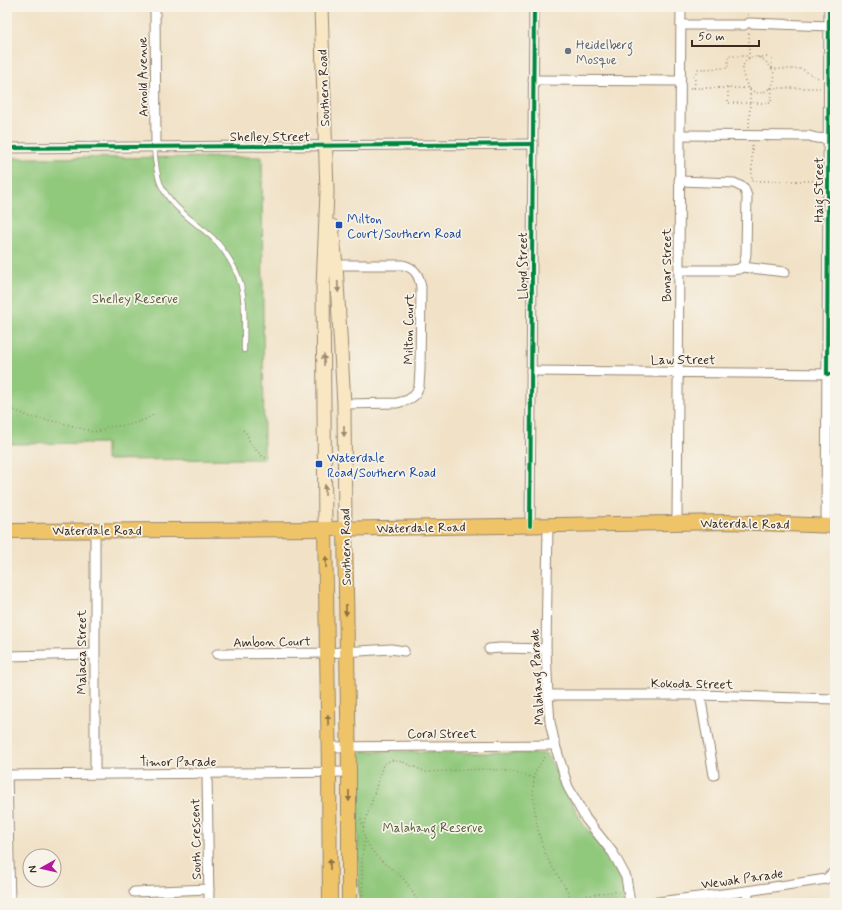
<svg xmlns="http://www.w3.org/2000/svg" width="842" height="910" font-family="Mynerve,sans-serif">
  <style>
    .green { fill: #90c87c; stroke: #66794d }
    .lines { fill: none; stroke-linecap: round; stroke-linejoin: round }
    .lane-casing { stroke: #968672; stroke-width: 6 }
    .street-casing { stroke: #968672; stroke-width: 11 }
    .secondary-casing { stroke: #968672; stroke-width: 15 }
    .primary-casing { stroke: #968672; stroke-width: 16 }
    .path { stroke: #968672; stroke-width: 1.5; stroke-dasharray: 1 3; stroke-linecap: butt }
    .lane { stroke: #fff; stroke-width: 4.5 }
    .street { stroke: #fff; stroke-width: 9 }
    .secondary { stroke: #f9e7c3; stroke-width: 13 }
    .primary { stroke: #efc469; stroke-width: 14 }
    .cycleway-casing { stroke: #f7f3e8; stroke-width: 6 }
    .cycleway { stroke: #00873e; stroke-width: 4 }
    .oneway { fill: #9a8870 }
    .oneway2 { fill: #8c6f40 }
    .worship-dot { fill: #6b7280; stroke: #f7f3e8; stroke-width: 1.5 }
    .transit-dot { fill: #1a4fb4; stroke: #f7f3e8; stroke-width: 1.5 }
    .labels { text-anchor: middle; stroke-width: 3.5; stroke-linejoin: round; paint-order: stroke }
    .worship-label { font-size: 13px; fill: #5b616d; stroke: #f7f3e8; text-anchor: start }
    .street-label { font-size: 13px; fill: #3b2a1e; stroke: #f7f3e8 }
    .transit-label { font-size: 13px; fill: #164399; stroke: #f7f3e8; text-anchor: start }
    .park-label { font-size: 13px; fill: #54593a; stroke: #f7f3e8 }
  </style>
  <rect width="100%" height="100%" fill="#f7f3e8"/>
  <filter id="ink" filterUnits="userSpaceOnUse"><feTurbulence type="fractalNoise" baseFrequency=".025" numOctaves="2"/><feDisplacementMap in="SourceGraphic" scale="8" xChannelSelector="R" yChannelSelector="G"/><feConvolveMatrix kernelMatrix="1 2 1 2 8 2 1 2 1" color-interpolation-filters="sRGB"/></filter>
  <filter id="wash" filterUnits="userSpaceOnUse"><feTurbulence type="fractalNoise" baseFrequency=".012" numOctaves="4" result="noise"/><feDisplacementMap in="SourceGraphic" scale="16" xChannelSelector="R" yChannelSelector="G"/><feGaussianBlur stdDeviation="0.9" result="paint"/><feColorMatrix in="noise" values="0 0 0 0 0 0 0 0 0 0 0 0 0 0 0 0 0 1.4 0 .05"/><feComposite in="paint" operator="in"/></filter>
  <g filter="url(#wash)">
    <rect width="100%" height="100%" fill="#f1e2c7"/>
    <g class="green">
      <polygon points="262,157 264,459 106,460 106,443 7,444 7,158"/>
      <polygon points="364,751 547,754 583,824 607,853 619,876 624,893 625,903 359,903 356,757"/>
    </g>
  </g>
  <g filter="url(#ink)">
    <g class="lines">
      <g class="lane-casing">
        <path id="lane" d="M154,147c1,12 2,25 6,36 11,25 34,38 53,55 9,9 17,21 23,33 11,23 8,53 8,79"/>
      </g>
      <g class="street-casing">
        <g id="street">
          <polyline points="155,7 156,147"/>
          <polyline points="749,23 829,26"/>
          <polyline points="681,25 744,25"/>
          <polyline points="533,80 680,81"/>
          <polyline points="680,135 809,136 816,138 828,139"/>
          <polyline points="7,148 533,144"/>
          <path d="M336,265h67c12,3 16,10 18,22l-1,83 -1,16 -4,9 -7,5 -11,3 -53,1"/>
          <polyline points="742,267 785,272"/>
          <polyline points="679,270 732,270 739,269 744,265 746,254 747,196 744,188 734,183 679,181"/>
          <polyline points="531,371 835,374"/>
          <polyline points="677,522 681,7"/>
          <polyline points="548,525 546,649 548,695 550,722 555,745 568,787 586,819 613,853 626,877 630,903"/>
          <polyline points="826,525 829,7"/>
          <polyline points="530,526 534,7"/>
          <polyline points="95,530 95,773"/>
          <polyline points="489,649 500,648 546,649"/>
          <polyline points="217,654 327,653 391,649 404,651"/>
          <polyline points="8,656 94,654"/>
          <polyline points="548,695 700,695 835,699"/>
          <polyline points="700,695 714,775"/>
          <polyline points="329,747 555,745"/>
          <polyline points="207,774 209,903"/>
          <polyline points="7,775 349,772"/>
          <polyline points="7,775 10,903"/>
          <polyline points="747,891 749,903"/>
          <polyline points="134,892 209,889"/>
          <polyline points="650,903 747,891 826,879 835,871"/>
        </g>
      </g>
      <g class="secondary-casing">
        <g id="secondary">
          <polyline points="321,7 327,192 323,287 325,529"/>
          <polyline points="332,226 336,265 344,404 345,529"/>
        </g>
      </g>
      <g class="primary-casing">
        <g id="primary">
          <polyline points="325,529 329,772 330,903"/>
          <polyline points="345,529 349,772 349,903"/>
          <polyline points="7,531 325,529 728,522 835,526"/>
        </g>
      </g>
      <g class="path">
        <polyline points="748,15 748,7"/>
        <polyline points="758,57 772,57 772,69"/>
        <path d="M690,88h59c7,7 14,6 21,0h50"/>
        <polyline points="694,88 695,81 694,75 698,69 728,68 728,56 746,56 749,58 749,31"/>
        <polyline points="728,88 728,103 750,103 749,127"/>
        <path d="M749,88c-18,-27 7,-44 23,-19"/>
        <path d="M770,88c5,-6 6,-12 2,-19h30l13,8 5,1"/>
        <polyline points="750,90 750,103 771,103 772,88"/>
        <polyline points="752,145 752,181"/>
        <polyline points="752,181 819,181"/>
        <polyline points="7,407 30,417 63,423 93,432 101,431 107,427 129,425 144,420 155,414"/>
        <polyline points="243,430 247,434 250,443 257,451 263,457 268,458"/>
        <path d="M545,757c-5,7 -11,14 -11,22 -3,20 4,60 13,78 7,15 21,31 26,46"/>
        <polyline points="361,819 363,827"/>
        <polyline points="571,898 609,892 619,892"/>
        <polyline points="362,900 375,903"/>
        <path d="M363,903c0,-18 -3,-47 2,-64"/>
        <path d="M419,903c-5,-7 -8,-14 -13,-21 -5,-6 -11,-10 -17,-15 -12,-9 -25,-23 -26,-38l20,-64 8,-5 12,2 23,10 58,-3 16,1 13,2 21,6"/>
      </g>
      <use href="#lane" class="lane"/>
      <use href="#street" class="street"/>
      <use href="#secondary" class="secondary"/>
      <use href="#primary" class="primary"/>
      <g class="cycleway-casing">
        <g id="cycleway">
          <polyline points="829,7 827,374 835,374"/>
          <polyline points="7,148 533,144"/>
          <polyline points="530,526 534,7"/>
        </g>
      </g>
      <use href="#cycleway" class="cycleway"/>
    </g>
    <defs><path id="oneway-solid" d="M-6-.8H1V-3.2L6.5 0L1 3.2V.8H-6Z"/></defs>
    <g class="oneway">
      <use href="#oneway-solid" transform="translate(338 287) rotate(87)"/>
      <use href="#oneway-solid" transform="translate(324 360) rotate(-91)"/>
      <use href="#oneway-solid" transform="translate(344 431) rotate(89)"/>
      <use href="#oneway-solid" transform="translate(325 490) rotate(-90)"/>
    </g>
    <g class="oneway2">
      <use href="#oneway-solid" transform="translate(326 562) rotate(-91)"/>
      <use href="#oneway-solid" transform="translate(346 610) rotate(89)"/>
      <use href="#oneway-solid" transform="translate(328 720) rotate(-91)"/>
      <use href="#oneway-solid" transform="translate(349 796) rotate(90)"/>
      <use href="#oneway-solid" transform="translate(330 864) rotate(-90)"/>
    </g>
  </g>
  <circle class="worship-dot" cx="568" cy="51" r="4"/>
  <g class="transit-dot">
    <rect x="335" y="221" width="8" height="8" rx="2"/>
    <rect x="315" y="460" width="8" height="8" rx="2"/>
  </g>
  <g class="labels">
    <g class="worship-label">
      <text x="576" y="49">Heidelberg<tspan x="576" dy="15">Mosque</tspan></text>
    </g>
    <g class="street-label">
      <text transform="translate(142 77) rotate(-91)" y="5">Arnold Avenue</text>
      <text transform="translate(323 88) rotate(-92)" y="5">Southern Road</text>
      <text x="270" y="141">Shelley Street</text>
      <text transform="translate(818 190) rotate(-90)" y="5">Haig Street</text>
      <text transform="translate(666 265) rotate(-90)" y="5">Bonar Street</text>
      <text transform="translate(522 266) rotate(-90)" y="5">Lloyd Street</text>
      <text transform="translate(408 329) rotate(-89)" y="5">Milton Court</text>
      <text x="683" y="364">Law Street</text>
      <text transform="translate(745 523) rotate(1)" y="5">Waterdale Road</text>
      <text transform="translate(421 527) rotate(-1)" y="5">Waterdale Road</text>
      <text x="97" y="535">Waterdale Road</text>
      <text transform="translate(345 547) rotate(-91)" y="5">Southern Road</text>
      <text transform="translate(272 641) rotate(-1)" y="5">Ambon Court</text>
      <text transform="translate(81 652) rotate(-90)" y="5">Malacca Street</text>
      <text transform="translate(536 677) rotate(-93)" y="5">Malahang Parade</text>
      <text transform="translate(692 683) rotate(1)" y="5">Kokoda Street</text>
      <text x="442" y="738">Coral Street</text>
      <text x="178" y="766">Timor Parade</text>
      <text transform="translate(195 839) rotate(-91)" y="5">South Crescent</text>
      <text transform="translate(742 878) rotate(-8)" y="5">Wewak Parade</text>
    </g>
    <g class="transit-label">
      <text x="347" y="223">Milton<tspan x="347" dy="15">Court/Southern Road</tspan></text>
      <text x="327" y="462">Waterdale<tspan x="327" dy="15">Road/Southern Road</tspan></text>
    </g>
    <g class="park-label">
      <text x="135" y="303">Shelley Reserve</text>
      <text x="433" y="832">Malahang Reserve</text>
    </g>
  </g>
  <rect width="842" height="910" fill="none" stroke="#f7f3e8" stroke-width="24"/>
  <g transform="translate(42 868) rotate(262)"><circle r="19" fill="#f7f3e8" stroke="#aca397"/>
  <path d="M0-3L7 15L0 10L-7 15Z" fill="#b5179e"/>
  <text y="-6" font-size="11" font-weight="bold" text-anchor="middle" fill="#3b2a1e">N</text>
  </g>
  <path d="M692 40v6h67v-6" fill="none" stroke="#3b2a1e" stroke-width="2"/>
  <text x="698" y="40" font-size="12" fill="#3b2a1e" stroke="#f7f3e8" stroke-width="3" paint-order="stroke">50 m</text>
</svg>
